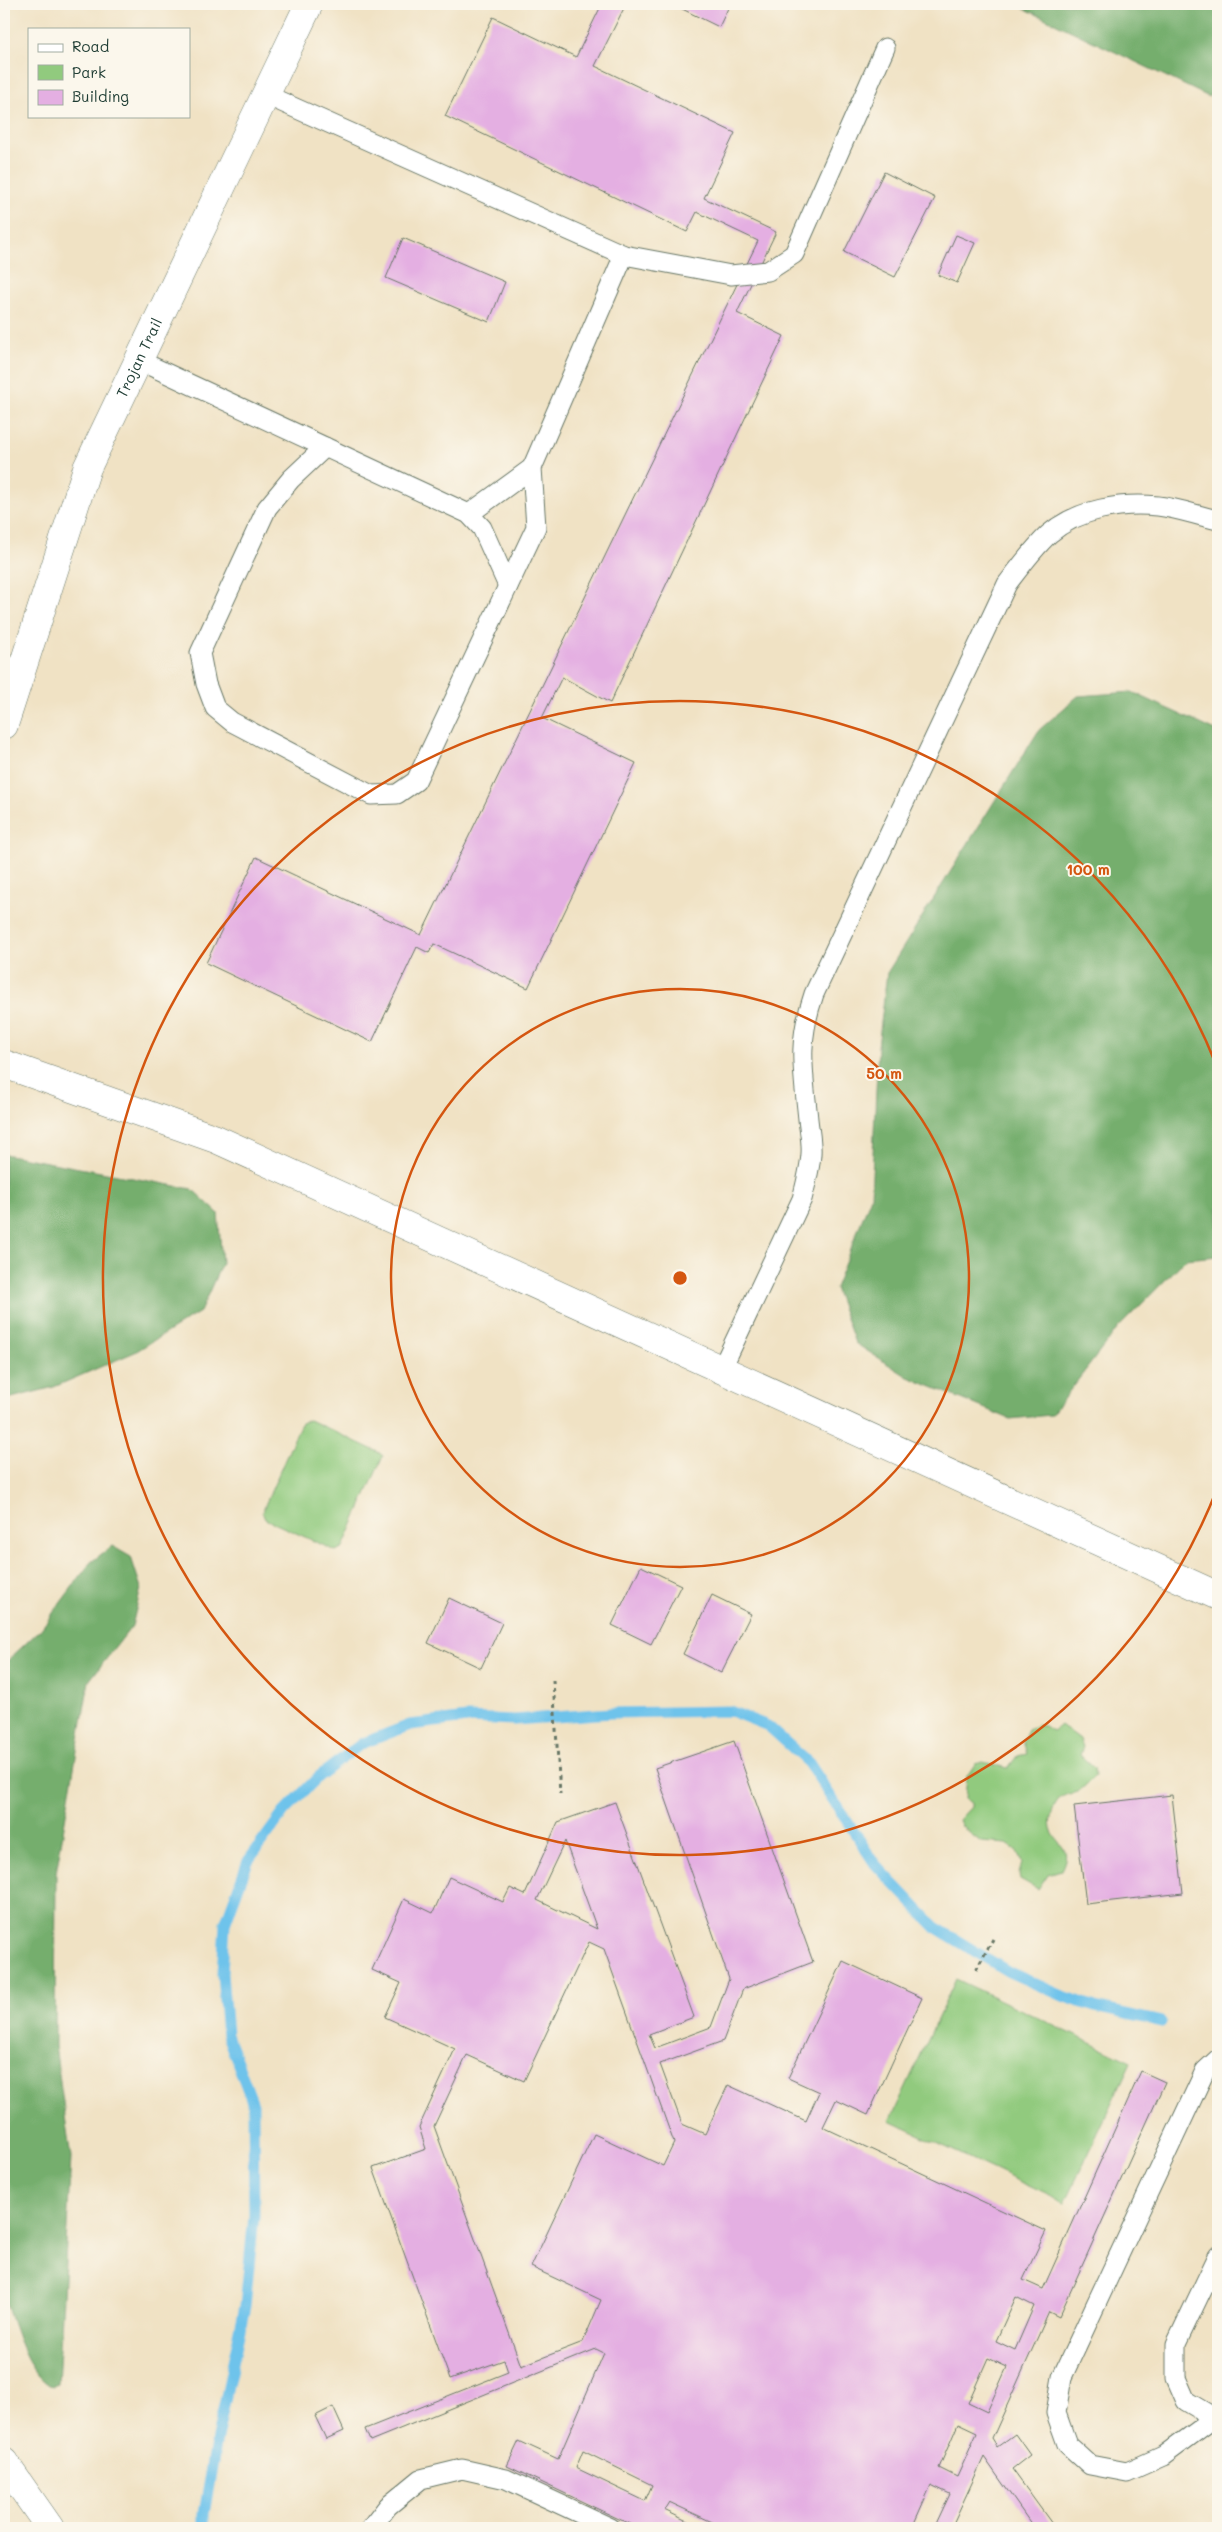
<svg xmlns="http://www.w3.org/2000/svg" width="1222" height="2532" font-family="Mali,sans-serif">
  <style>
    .green { fill: #91ca7e; stroke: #588459 }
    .forest { fill: #74ae6d; stroke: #4a7650 }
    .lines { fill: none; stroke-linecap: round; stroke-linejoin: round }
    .stream { stroke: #6ec3eb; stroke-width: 11 }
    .building { fill: #e4afe2; fill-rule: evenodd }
    .service-casing { stroke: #687766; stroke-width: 21 }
    .minor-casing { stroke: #687766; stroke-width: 29 }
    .tertiary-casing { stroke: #687766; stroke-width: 29 }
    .path { stroke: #687766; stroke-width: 3; stroke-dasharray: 4 4; stroke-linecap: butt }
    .service { stroke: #fff; stroke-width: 19 }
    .minor { stroke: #fff; stroke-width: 28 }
    .tertiary { stroke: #fff; stroke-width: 28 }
    .ring { fill: none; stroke: #d45610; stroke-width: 2.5 }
    .labels { text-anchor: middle; stroke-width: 4; stroke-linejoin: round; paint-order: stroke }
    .street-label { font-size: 15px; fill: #1f3d34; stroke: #fbf7ec }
    .centre { fill: #d45610; stroke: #fbf7ec; stroke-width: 2.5 }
    .ring-label { font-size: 15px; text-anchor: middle; font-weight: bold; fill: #d45610; stroke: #fbf7ec; stroke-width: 4; stroke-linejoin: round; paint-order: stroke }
  </style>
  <rect width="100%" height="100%" fill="#fbf7ec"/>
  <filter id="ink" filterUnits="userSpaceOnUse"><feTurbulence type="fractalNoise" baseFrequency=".02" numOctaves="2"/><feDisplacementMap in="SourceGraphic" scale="10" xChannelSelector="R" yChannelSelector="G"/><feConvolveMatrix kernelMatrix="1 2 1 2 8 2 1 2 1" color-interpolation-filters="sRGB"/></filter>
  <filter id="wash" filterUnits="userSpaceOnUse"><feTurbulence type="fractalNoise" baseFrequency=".0096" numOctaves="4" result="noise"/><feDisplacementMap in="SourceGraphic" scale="20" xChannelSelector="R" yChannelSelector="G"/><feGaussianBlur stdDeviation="1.12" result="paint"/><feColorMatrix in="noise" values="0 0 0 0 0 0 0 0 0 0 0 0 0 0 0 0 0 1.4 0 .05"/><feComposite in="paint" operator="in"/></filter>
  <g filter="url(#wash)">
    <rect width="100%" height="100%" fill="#f0e2c4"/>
    <g class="green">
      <polygon points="309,1420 378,1452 383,1456 343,1547 336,1551 265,1519 262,1512 301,1423"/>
      <path d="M1037,1725l7,1 8,5 9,-6 19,14 3,8 -3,8 14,13 1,8c-6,5 -12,13 -18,16 -7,2 -12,2 -18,7 -7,7 -11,25 -7,33 9,17 20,16 9,38l-13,4 -10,15 -18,-10 -1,-5 3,-11 -6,-13 -9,-6 -26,-2 -19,-15 -3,-7 12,-13v-4l-6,-4 2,-23 8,-12 8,-2 25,6 9,-12 10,-2 -4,-13 5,-11z"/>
      <polygon points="956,1979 1131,2062 1065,2203 890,2121"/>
    </g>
    <g class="forest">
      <polygon points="1015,4 1218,4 1218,77 1209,97"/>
      <polygon points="1132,692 1218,732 1218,1256 1186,1259 1118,1328 1051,1415 1010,1419 908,1377 855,1343 835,1288 871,1197 878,1047 887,973 1039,730 1078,696"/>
      <polygon points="4,1154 192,1189 218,1213 222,1263 200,1312 135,1352 54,1387 4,1400"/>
      <path d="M112,1546l19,11 10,31 -9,38 -43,55 -33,192 -1,173 16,112 -13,226 -5,3c-28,-14 -38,-60 -49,-88v-635l37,-35 50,-67z"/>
    </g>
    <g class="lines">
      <polyline class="stream" points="204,2528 204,2514 217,2438 245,2306 254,2216 253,2104 227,2035 222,1974 225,1924 248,1861 284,1812 318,1777 361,1744 410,1725 467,1718 514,1720 611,1713 730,1711 768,1726 809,1763 875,1864 935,1927 1009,1972 1065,1997 1095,2007 1162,2022"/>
    </g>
    <g id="blocks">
      <g class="building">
        <polygon points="602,4 626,4 595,66 735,133 704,198 776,232 737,313 784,336 610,703 562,677 542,718 636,763 528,988 434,944 429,953 417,947 372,1042 206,963 256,857 421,935 758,241 697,212 687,232 445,116 493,17 576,57"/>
        <polygon points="672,4 730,4 719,27"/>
        <polygon points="884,172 935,198 895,277 844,252"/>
        <polygon points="956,235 975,243 957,283 938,275"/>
        <polygon points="403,238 505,282 489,322 386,278"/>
        <polygon points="641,1566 681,1585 651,1644 612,1625"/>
        <polygon points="712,1595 751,1614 721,1673 683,1654"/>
        <polygon points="449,1598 502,1623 481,1668 428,1643"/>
        <path d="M734,1741l79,221 -70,27 -20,52 -63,23 22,60 23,10 23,-49 78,36 13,-29 -31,-14 55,-117 79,37 -54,117 -32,-15 -13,27 223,104 -23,49 20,9 98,-218 24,11 -106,235 -10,-5 -57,127 5,8 18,-13 15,21 -18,14 43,59h-21l-50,-71 -33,71h-17l16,-34 -19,-9 -19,43h-187l-56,-26 -5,8 38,18h-64l-131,-62 12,-25 39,18 46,-106 -8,-4 -226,92 -5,-12 143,-57 -4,-12 -54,19 -77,-211 53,-19 -7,-22 36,-78 -70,-32 16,-34 -29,-13 32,-71 29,14 16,-36 54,25 7,-14 15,7 33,-73 57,-20 79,215 -45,17 6,14 56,-21 18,-48 -74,-211zM565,1841l32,88 -60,-29zM589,1942l15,7 70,194 -11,23 -69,-32 -63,133 70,33 -18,42 -62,24 -87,-240 33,-71 57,26zM1016,2297l18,9 -19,44 -19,-9zM988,2358l19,9 -20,45 -19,-9zM958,2424l19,9 -20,44 -18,-9zM583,2451l69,34 -7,16 -69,-33z"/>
        <polygon points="1172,1795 1183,1893 1086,1904 1074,1806"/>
        <polygon points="333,2407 344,2431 326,2439 315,2416"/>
      </g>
    </g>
  </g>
  <g filter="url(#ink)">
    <use href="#blocks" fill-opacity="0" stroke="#687766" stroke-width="1"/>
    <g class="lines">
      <g class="service-casing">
        <g id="service">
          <polyline points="266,95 624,255 731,275 768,271 794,254 885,48"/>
          <polyline points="138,360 469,514 482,528 508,586"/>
          <polyline points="325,447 291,479 267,508 200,653 206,684 215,708 232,722 371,795 397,794 416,781 536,527 532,468 624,255"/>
          <polyline points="469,514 532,468"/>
          <path d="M722,1368l80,-169c4,-15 8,-30 9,-45 1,-12 -2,-24 -3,-35 -5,-50 -11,-76 6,-125l193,-410c13,-17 26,-35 42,-50 29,-25 73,-32 109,-28 20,2 40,10 60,14"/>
          <polyline points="1218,2256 1176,2344 1176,2378 1186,2401 1218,2420"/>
          <polyline points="1214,2418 1163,2456 1127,2472 1090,2465 1067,2444 1056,2413 1062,2377 1205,2071 1218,2059"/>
          <polyline points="371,2528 388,2506 421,2479 462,2469 506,2479 611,2528"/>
        </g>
      </g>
      <g class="minor-casing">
        <polyline id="minor" points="4,1064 216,1139 1218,1596"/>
      </g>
      <g class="tertiary-casing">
        <g id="tertiary">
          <path id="s1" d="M4,725l83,-257 222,-464"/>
          <polyline points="4,2462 50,2528"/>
        </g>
      </g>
      <g class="path">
        <polyline points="553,1680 560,1794"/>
        <polyline points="976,1970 993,1939"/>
      </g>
      <use href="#service" class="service"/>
      <use href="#minor" class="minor"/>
      <use href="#tertiary" class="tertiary"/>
    </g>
  </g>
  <g class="ring">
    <circle cx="680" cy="1278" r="289"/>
    <path d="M1217 1489A577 577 0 1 1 1217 1067"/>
  </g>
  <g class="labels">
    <g class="street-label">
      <text dy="5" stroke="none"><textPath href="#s1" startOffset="392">Trojan Trail</textPath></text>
    </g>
  </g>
  <circle cx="680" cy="1278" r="8" class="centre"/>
  <g class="ring-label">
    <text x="1088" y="875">100 m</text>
    <text x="884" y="1079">50 m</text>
  </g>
  <rect width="1222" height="2532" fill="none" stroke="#fbf7ec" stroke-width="20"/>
  <rect x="28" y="28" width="162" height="90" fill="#fbf7ec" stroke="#a3ada2"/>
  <rect x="38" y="44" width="25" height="8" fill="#ffffff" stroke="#a3ada2"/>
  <text x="72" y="52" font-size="15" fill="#1f3d34">Road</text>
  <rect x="38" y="65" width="25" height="15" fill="#91ca7e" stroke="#a3ada2"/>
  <text x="72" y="78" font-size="15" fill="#1f3d34">Park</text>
  <rect x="38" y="90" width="25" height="15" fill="#e4afe2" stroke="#a3ada2"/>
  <text x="72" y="102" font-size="15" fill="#1f3d34">Building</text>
</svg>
